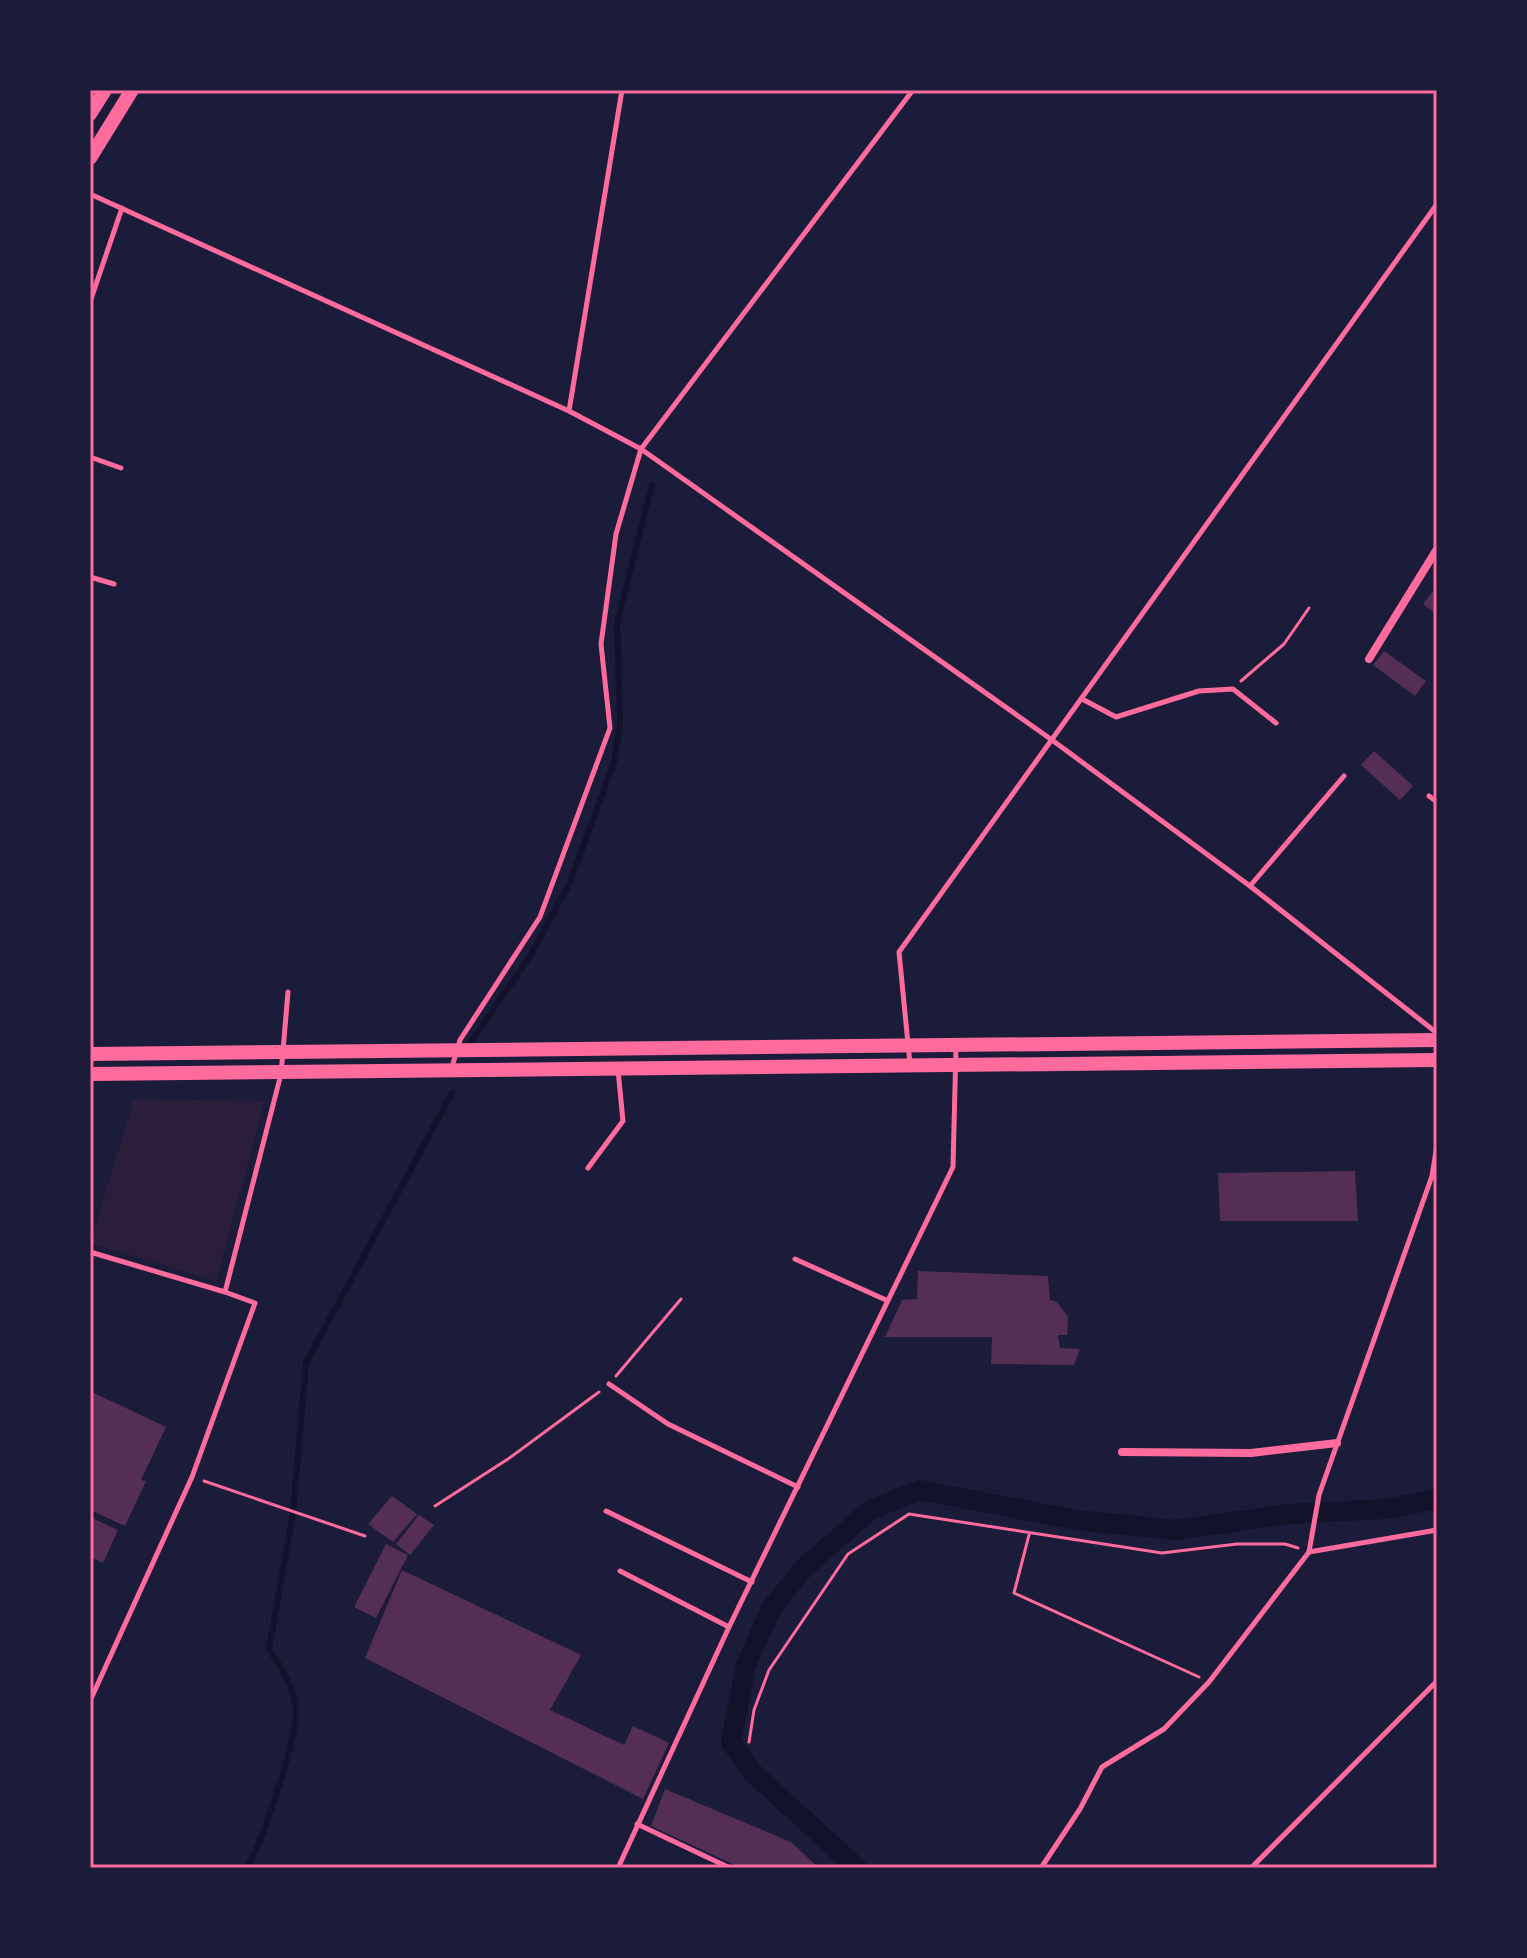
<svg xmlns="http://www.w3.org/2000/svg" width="1527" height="1958" font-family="'Space Grotesk',sans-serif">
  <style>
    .green { fill: #2a1e3b }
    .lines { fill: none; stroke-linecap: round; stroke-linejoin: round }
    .stream { stroke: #12122b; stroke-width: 6 }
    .canal { stroke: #12122b; stroke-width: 20 }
    .building { fill: #542f53 }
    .path { stroke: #ff6b9d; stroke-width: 3 }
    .service { stroke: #ff6b9d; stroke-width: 5 }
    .minor { stroke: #ff6b9d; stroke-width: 8 }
    .primary { stroke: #ff6b9d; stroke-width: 14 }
    .neatline { fill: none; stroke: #ff6b9d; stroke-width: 3 }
  </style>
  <rect width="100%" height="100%" fill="#1b1b3a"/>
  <polygon class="green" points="134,1099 265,1101 216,1281 90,1243"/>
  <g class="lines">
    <g class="stream">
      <polyline points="471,1042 532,953 570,882 614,762 620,723 617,623 652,485"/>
      <path d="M247,1868c16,-27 48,-124 49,-156 0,-22 -15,-45 -27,-63l24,-136 13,-150 146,-270"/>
    </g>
    <polyline class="canal" points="857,1868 751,1771 731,1742 746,1665 772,1607 804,1568 870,1510 920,1490 1076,1520 1176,1530 1288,1514 1385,1509 1437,1499"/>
  </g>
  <g class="building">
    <polygon points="1437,586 1437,615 1423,604"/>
    <polygon points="1384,651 1426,681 1415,696 1373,665"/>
    <polygon points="1374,751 1413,786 1400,800 1361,765"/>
    <polygon points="1355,1171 1358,1221 1220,1221 1218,1173"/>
    <polygon points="918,1271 1048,1276 1050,1300 1057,1302 1068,1317 1067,1335 1058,1335 1060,1348 1080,1349 1074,1365 991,1364 992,1337 885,1337 902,1300 917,1299"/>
    <polygon points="90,1391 166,1427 141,1480 146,1481 125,1526 90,1510"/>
    <polygon points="392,1496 417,1514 393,1542 368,1524"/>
    <polygon points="419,1515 434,1525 410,1555 396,1544"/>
    <polygon points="90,1517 118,1530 103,1563 90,1557"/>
    <polygon points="386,1544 408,1555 376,1618 354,1607"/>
    <polygon points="402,1570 581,1655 550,1710 624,1745 633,1726 669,1743 643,1799 365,1658"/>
    <polygon points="665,1789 791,1842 819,1868 741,1868 651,1826"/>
  </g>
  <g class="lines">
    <g class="path">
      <polyline points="1241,681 1284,644 1309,608"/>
      <polyline points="616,1376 681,1299"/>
      <polyline points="204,1481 365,1536"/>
      <polyline points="435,1506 508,1459 599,1392"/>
      <polyline points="1029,1535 1014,1593 1199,1677"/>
      <polyline points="749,1742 754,1710 769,1670 848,1554 909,1514 1162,1553 1237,1544 1285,1544 1298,1548"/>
    </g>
    <g class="service">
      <polyline points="90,194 569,411 641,449 1052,740 1250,886 1437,1033"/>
      <polyline points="90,302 122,208"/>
      <polyline points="569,411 622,90"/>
      <polyline points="90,457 121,468"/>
      <polyline points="90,577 114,584"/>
      <polyline points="1084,700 1116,717 1199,691 1233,689 1276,723"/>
      <polyline points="1429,796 1437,802"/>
      <polyline points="1250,886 1344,776"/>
      <polyline points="910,1064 899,952 1437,204"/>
      <polyline points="452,1067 460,1040 540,917 610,728 601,644 616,534 641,449 913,90"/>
      <polyline points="588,1168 623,1121 618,1070"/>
      <polyline points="90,1252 225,1292"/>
      <polyline points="795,1259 886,1300"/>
      <polyline points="609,1384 668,1424 798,1487"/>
      <polyline points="606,1511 752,1582"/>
      <polyline points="1309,1552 1437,1530"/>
      <polyline points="620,1571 729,1627"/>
      <polyline points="90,1701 192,1477 255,1303 225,1292 281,1074 288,992"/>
      <polyline points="637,1824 730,1868"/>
      <polyline points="618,1868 729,1627 953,1167 956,1047"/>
      <polyline points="1041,1868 1080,1809 1102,1767 1164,1729 1209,1682 1309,1552 1319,1495 1432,1176 1437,1145"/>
      <polyline points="1251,1868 1437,1681"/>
    </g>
    <g class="minor">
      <polyline points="1369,659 1437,549"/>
      <polyline points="1122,1452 1251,1453 1337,1443"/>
    </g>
    <g class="primary">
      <polyline points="90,114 105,90"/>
      <polyline points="90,158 132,90"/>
      <polyline points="90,1054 1437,1040"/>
      <polyline points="90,1074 1437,1060"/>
    </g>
  </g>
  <rect width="1527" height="1958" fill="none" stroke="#1b1b3a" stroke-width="184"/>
  <rect x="92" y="92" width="1343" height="1774" class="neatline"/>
</svg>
